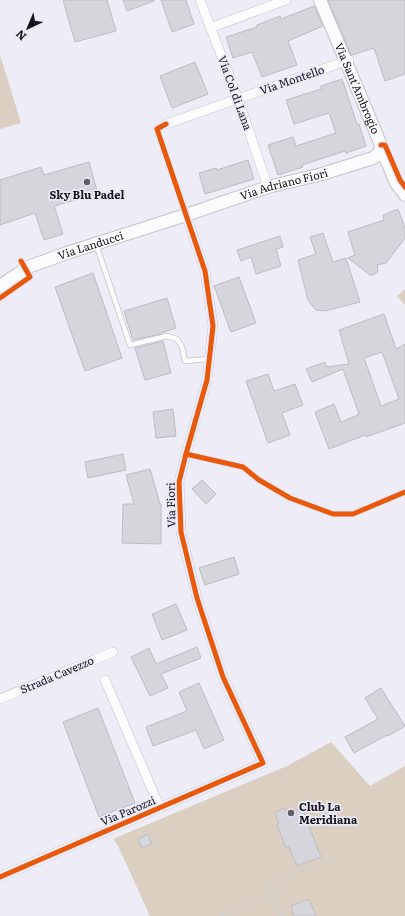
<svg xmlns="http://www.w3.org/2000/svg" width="405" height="916" font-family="Literata,serif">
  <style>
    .green { fill: #dacfc0 }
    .building { fill: #d6d5dc; stroke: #bcbcc2; fill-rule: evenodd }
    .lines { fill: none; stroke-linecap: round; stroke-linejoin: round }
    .service-casing { stroke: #c4c3ca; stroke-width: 6 }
    .minor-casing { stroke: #c4c3ca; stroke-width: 10 }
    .tertiary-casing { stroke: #c4c3ca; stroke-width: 14 }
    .path { stroke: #d1d1d4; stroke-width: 2; stroke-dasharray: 3 2; stroke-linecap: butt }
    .service { stroke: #fcfcfe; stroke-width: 4.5 }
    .minor { stroke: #fcfcfe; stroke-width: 9 }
    .tertiary { stroke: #fcfcfe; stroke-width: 12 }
    .cycleway-casing { stroke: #ebe9f9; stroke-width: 8 }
    .cycleway { stroke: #e8590c; stroke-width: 5 }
    .poi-dot { fill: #605f66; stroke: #ebe9f9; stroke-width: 1.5 }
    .labels { text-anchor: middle; stroke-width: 3.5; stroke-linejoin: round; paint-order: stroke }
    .street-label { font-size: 11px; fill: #131318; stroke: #ebe9f9 }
    .poi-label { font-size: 11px; font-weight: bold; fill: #131318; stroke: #ebe9f9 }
  </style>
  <rect width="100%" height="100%" fill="#eeecf6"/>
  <g class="green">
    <polygon points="0,55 21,123 0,129"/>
    <polygon points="405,289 405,305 397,296"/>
    <polygon points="331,742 370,786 405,766 405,916 150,916 118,846 113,839 287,766"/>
  </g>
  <g class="building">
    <polygon points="63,0 107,0 116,31 75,42"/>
    <polygon points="123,0 154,0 154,1 127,11"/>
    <polygon points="161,0 186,0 194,24 172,32"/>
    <polygon points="328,0 405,0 405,74 385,81 374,48 352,55 351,55"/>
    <polygon points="314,6 323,26 288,41 297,65 262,77 252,52 233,58 226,37 257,27 257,25 280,16 281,19"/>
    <polygon points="195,62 208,94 172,108 160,76"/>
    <polygon points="342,79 357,124 359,124 366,146 346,153 345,151 302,165 303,167 278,175 268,145 293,137 296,146 336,133 329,113 294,124 286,100 321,89 321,86"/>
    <polygon points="248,160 254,179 205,194 199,173 216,168 217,170"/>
    <polygon points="89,162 98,194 54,206 63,234 44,240 35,213 0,225 0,180 41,167 44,175"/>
    <polygon points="398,209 405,228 405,238 386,263 377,265 378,271 376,273 373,275 370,275 348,258 355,255 348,232 384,220 383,215"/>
    <polygon points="323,233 333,262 346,258 360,302 325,311 316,310 311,304 308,300 298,260 316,254 310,237"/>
    <polygon points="280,236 283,247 276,249 281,266 256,274 251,257 241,261 237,250"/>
    <polygon points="93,273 122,358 85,371 55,287"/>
    <polygon points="239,277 256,323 231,332 214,286"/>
    <polygon points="167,298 176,328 161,333 161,334 133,340 124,311"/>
    <path d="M384,314l12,35 9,-5v79l-39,14 -1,-2 -36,14 -14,-37 19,-8 7,18 17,-7v-1h1l-16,-45 -31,13 -6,-13 19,-7 2,5 22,-3 -10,-34zM382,352l17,47 -18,7 -17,-48z"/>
    <polygon points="163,341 171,373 145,380 135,348"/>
    <polygon points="268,374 274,391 295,384 303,405 282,413 290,435 268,443 246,381"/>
    <polygon points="173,409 176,436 156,438 153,412"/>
    <polygon points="123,454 126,470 88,478 85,462"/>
    <polygon points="150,469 160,504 161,504 161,544 122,543 123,504 134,504 126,475"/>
    <polygon points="202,480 216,494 206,504 192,489"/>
    <polygon points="234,557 239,574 205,585 199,568"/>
    <polygon points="176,604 187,630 162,640 152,614"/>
    <polygon points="197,647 201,658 161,674 168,688 150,696 131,657 149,648 156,664"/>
    <polygon points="199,683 224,740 204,749 196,730 153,746 146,727 187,711 179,692"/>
    <polygon points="381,688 405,726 388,736 387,735 354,753 345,737 378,719 365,698"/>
    <polygon points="98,708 135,803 99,817 63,722"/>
    <polygon points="285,808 287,814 302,808 321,857 297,866 289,847 286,848 277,825 279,824 275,812"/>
    <polygon points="148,834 152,844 142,848 138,839"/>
    <polygon points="309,899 316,916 294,916 291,906"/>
  </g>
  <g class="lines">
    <g class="service-casing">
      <polyline id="service" points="96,244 130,345 167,336 177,339 182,347 185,361 209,359"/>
    </g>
    <g class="minor-casing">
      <g id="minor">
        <polyline points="200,0 238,99 268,187"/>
        <polyline points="210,28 286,0"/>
        <polyline points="166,124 349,60"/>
        <polyline points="105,680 160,808"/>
        <polyline points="0,699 113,652"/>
        <polyline points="0,877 263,763 223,677 197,598 181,532 179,482 186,454 207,380 213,326 205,271 186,215"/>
      </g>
    </g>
    <g class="tertiary-casing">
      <g id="tertiary">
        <path id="s1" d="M320,0l61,145 -1,8"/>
        <polyline points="380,153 386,159 396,183 405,195"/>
        <path id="s2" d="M0,286l28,-19 39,-14 119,-38 82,-28 54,-13 51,-16 7,-5"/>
      </g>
    </g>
    <g class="path">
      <polyline points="221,916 272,894"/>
      <polyline points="282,916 268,884 335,857"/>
    </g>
    <use href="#service" class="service"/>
    <use href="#minor" class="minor"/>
    <use href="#tertiary" class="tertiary"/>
    <g class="cycleway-casing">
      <g id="cycleway">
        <polyline points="381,145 385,145 400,180 405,187"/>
        <polyline points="0,298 30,277 21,261"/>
        <polyline points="186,454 243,467 259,480 290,498 333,514 353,514 405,492"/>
        <polyline points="0,877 263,763 223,677 197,598 181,532 179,482 186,454 207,380 213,326 205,271 157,129 166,124"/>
      </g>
    </g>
    <use href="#cycleway" class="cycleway"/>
  </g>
  <g class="poi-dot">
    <circle cx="87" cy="182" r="4"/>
    <circle cx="291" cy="813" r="4"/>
  </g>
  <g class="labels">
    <g class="street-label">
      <text transform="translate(292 80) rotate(-19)" y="4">Via Montello</text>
      <text dy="4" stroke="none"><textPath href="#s1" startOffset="96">Via Sant'Ambrogio</textPath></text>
      <text transform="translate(235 93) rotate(70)" y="4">Via Col di Lana</text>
      <text dy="4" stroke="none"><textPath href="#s2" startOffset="303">Via Adriano Fiori</textPath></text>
      <text dy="4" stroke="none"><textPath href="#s2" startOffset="100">Via Landucci</textPath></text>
      <text transform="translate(171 505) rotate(-91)" y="4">Via Fiori</text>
      <text transform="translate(57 675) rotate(-23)" y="4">Strada Cavezzo</text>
      <text transform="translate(128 811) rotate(-23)" y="4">Via Parozzi</text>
    </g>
    <g class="poi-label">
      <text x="87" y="199">Sky Blu Padel</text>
      <text x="299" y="811" text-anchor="start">Club La<tspan x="299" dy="13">Meridiana</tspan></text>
    </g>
  </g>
  <g transform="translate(28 28) rotate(224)" stroke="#ebe9f9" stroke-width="3" paint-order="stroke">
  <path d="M0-3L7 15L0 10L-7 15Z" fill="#131318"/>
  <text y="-6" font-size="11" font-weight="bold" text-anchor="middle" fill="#131318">N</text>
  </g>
</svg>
